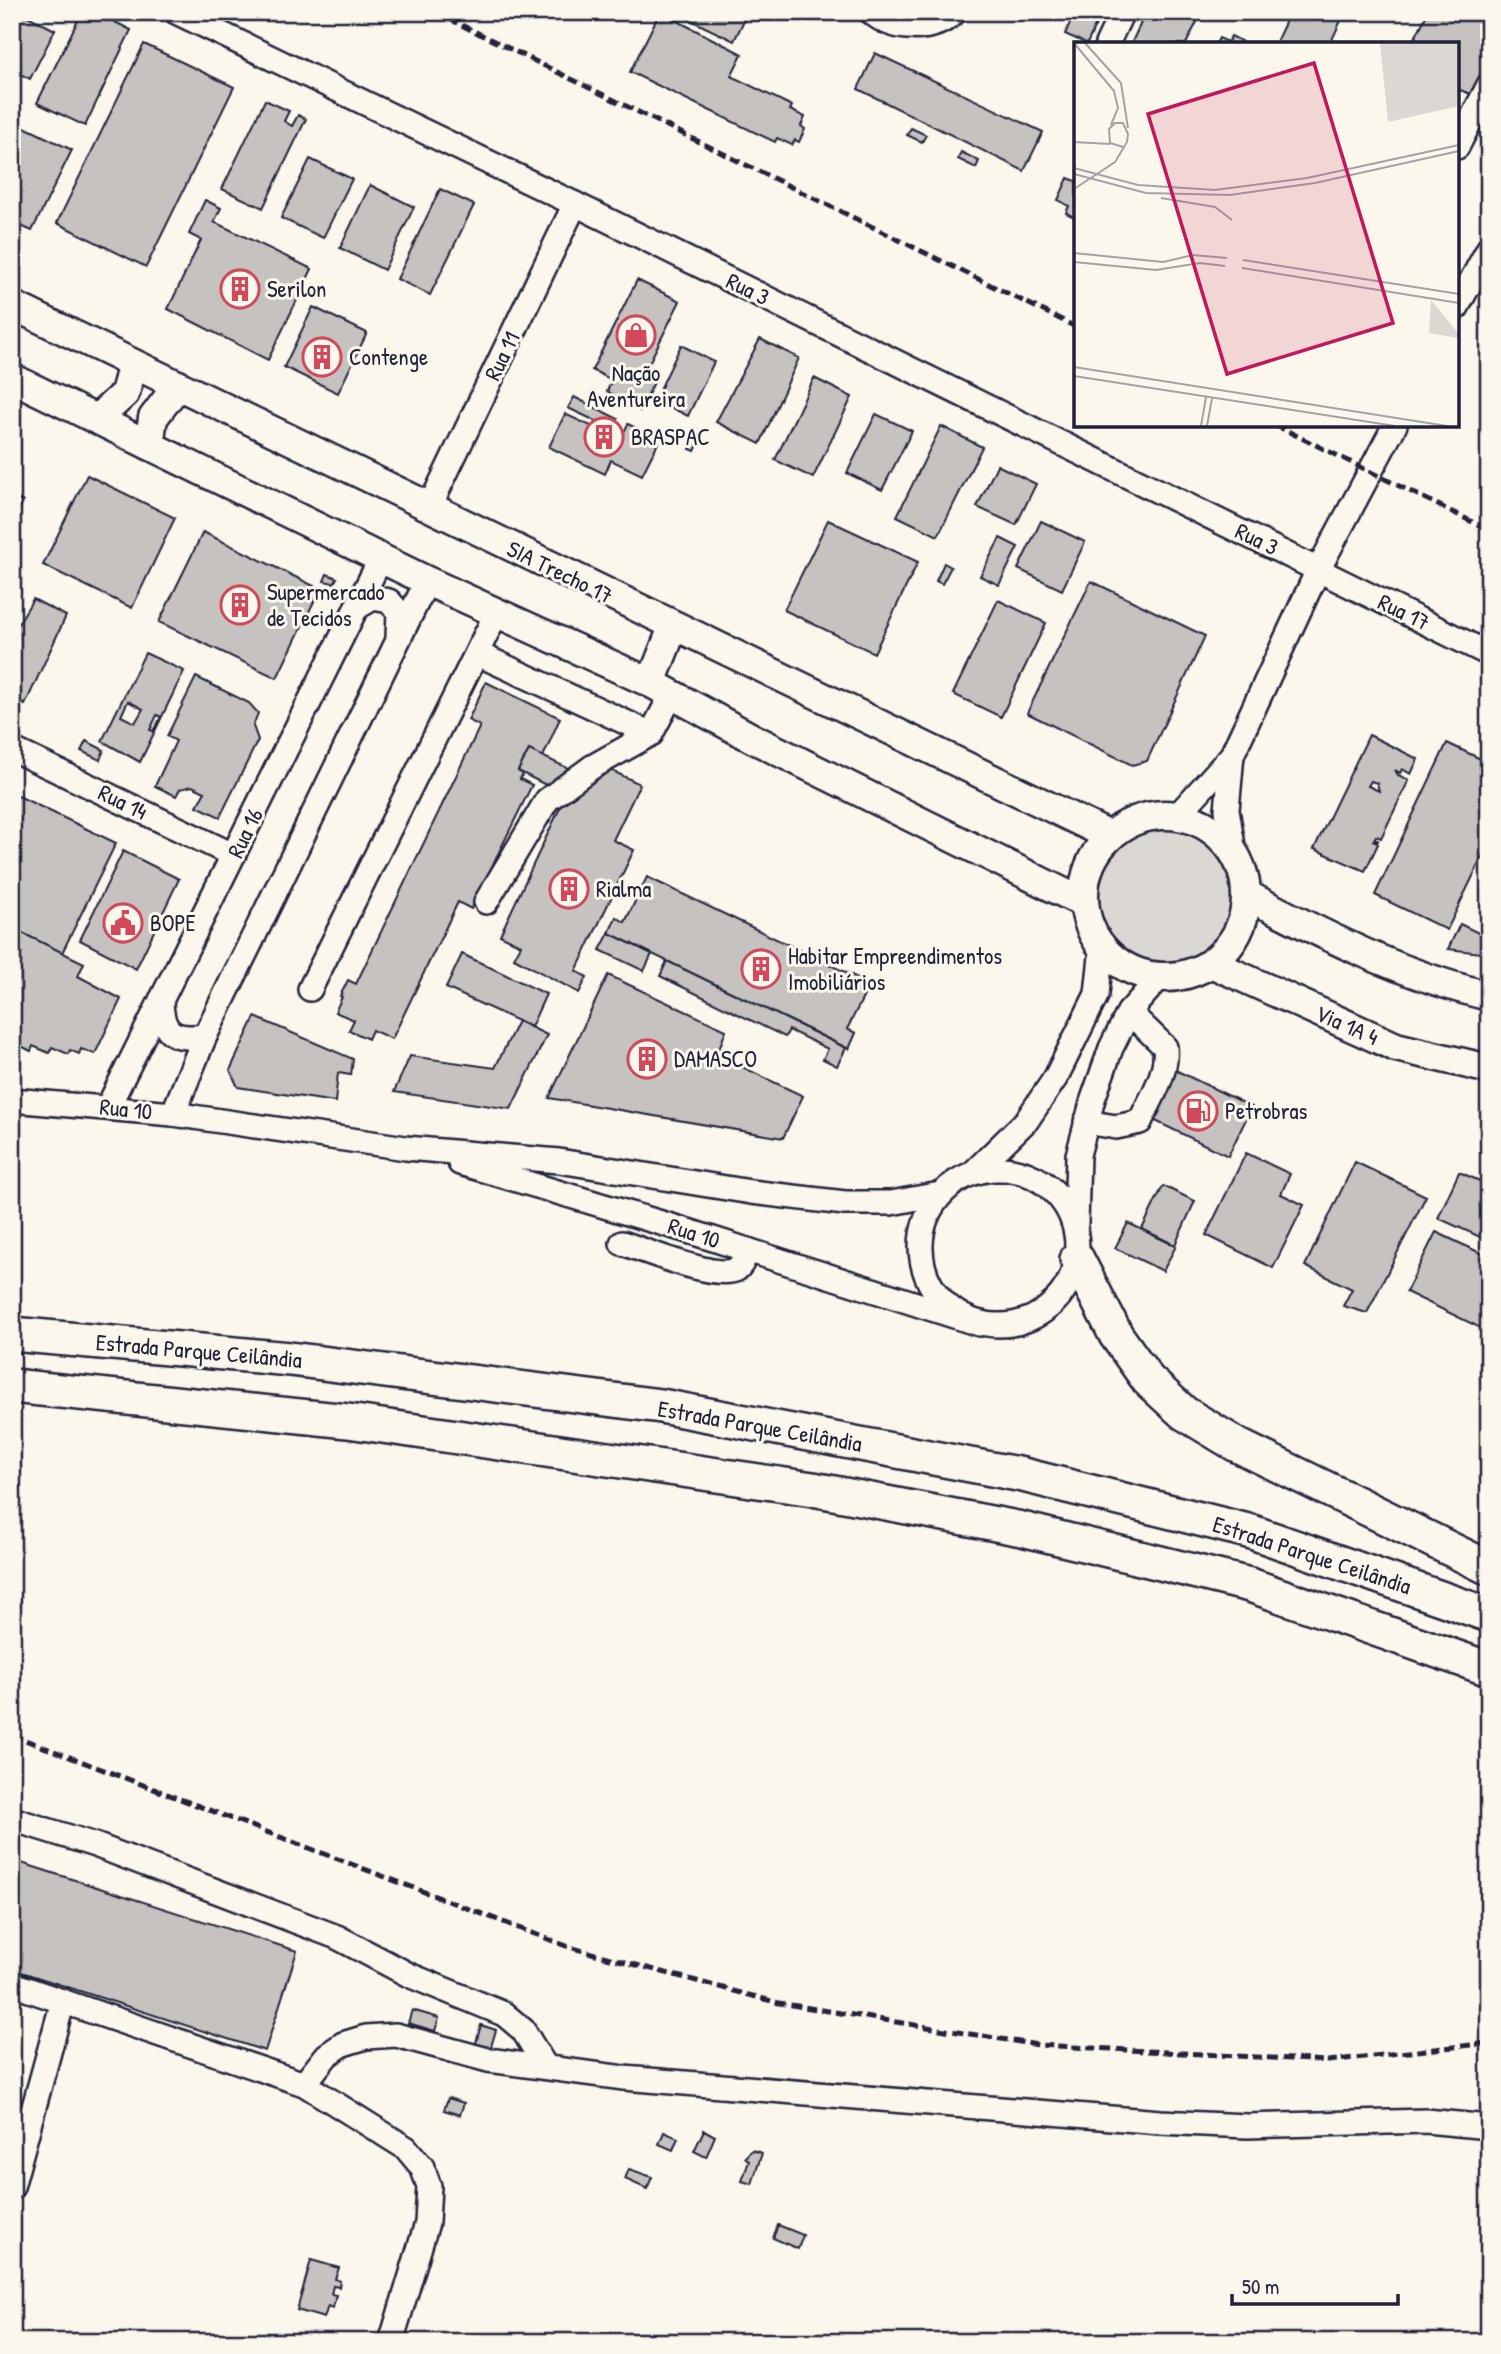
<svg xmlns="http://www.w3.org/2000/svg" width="1501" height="2354" font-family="'Patrick Hand',sans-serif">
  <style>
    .green { fill: #dbd8d3; stroke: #7e7d87; stroke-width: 2 }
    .building { fill: #c6c2c0; stroke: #22223b; stroke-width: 2; fill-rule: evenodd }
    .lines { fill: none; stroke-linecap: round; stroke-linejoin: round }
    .minor-casing { stroke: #22223b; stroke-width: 28 }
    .major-casing { stroke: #22223b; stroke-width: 33 }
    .highway-casing { stroke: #22223b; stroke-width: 38 }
    .minor { stroke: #fbf7ec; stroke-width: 23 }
    .major { stroke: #fbf7ec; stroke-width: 28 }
    .highway { stroke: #fbf7ec; stroke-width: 33 }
    .rail { stroke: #22223b; stroke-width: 5; stroke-dasharray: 10 5; stroke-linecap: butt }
    .labels { text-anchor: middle; stroke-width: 6; stroke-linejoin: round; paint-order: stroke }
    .poi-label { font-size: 23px; fill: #22223b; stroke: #fbf7ec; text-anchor: start }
    .street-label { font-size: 23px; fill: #22223b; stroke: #fbf7ec }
    .inset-road { fill: none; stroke: #a4a2a5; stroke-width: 2 }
    .view { fill: #c2185b; fill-opacity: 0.15; stroke: #c2185b; stroke-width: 3.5 }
    .inset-edge { fill: none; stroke: #22223b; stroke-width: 3.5 }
  </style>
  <rect width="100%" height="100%" fill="#fbf7ec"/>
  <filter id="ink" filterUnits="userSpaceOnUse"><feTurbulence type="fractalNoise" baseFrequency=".0143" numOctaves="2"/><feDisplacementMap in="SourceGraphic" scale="14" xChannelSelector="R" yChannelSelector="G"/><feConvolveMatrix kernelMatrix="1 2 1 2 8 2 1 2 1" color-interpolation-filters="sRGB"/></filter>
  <g filter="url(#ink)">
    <circle class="green" cx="1164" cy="896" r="70"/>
    <g class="building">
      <polygon points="12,12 20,12 55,30 30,79 12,70"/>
      <polygon points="82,12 95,12 131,30 85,126 37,103"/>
      <polygon points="660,12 742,54 731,76 792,106 790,110 805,117 801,126 805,129 799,142 795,140 792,145 777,138 775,142 630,72"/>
      <polygon points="674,12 748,12 734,41"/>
      <polygon points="1075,12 1100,15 1087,44 1065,34"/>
      <polygon points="1146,12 1202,12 1186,44 1131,44"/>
      <polygon points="1290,12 1345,12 1330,44 1275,44"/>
      <polygon points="1428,12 1489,12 1489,58 1471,94 1457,89 1457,44 1412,44"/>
      <polygon points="1231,36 1241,41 1240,44 1216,44 1219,38 1228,42"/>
      <polygon points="144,44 234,87 146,267 57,223"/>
      <polygon points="875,53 1043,132 1024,171 858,89"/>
      <polygon points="265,100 289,111 284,121 292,126 298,115 306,119 263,208 222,189"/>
      <polygon points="12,121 72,150 32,231 12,222"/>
      <polygon points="911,128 926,135 922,142 907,135"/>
      <polygon points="961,152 979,161 976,168 958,159"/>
      <polygon points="310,159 352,179 323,238 281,218"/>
      <polygon points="1068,178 1076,181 1076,218 1066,213 1069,206 1058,200"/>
      <polygon points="370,185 414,207 384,270 340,248"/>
      <polygon points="440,189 474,205 430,295 397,279"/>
      <polygon points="205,200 221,208 214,222 312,269 268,360 168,309 201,240 189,234"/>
      <polygon points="637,280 680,301 646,369 658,374 640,411 607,391 612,380 592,370"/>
      <polygon points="313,307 367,333 338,393 284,367"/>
      <polygon points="760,339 799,358 760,444 716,422"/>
      <polygon points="681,345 714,362 688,416 655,400"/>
      <polygon points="814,378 852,397 813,478 775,460"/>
      <polygon points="574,397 618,419 613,429 623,434 628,424 660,439 642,475 611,460 605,474 549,447 565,414 595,428 598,422 568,408"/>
      <polygon points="876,414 912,431 882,490 847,473"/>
      <polygon points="941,426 982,447 938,536 897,516"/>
      <polygon points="695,438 700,441 695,451 690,449"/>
      <polygon points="997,465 1036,484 1016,525 977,507"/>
      <polygon points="87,475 175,518 132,608 43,565"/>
      <polygon points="12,496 23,502 12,523"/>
      <polygon points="828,520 918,562 874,653 784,610"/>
      <polygon points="1041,521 1085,542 1062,590 1018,569"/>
      <polygon points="203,532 320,589 277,678 159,622"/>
      <polygon points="1000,538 1018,547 999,585 980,576"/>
      <polygon points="944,563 951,567 942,584 936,581"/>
      <polygon points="327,574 337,578 334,583 324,581"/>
      <polygon points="1091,581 1205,636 1147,761 1132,765 1027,713"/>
      <polygon points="33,599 66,616 25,705 12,699 12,634"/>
      <polygon points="998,600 1046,623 1001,717 953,694"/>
      <path d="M145,653l39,18 -44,91 -38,-21zM128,701l15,8 -8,14 -14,-7zM157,715l4,2 -8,14 -3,-1z"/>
      <polygon points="196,677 249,703 258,713 253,726 258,740 220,817 197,806 205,792 192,786 180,789 176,796 155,786 176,741 167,736"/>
      <polygon points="486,682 560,718 543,757 529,750 518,771 523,774 520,779 532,785 471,909 458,902 392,1039 372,1030 368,1039 349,1030 354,1020 335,1012 342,997 340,996 348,980 356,984 480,726 468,720"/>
      <path d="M1369,735l49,24 -7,15 -9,-5 -2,4 -5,-3 3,5 11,5 -28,58 -5,-2 -2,3 5,2h-5l4,3 -13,27 -51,-22zM1371,781l6,2 2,8 -11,-5z"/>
      <polygon points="86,741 104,750 100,760 81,751"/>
      <polygon points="1447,743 1489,763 1489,843 1447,930 1375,895"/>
      <polygon points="529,750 578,773 585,758 640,784 613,840 634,850 576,971 587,977 579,993 514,958 521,945 500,935 566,795 518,771"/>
      <polygon points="12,793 116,843 62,953 12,928"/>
      <polygon points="123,851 179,879 136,969 80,940"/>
      <polygon points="647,877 870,984 847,1029 856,1033 849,1049 609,933 616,917 625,922"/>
      <polygon points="1460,924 1489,938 1488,954 1448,949"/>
      <polygon points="12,928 84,963 78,976 121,999 95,1054 81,1049 79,1054 70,1050 68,1054 52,1047 49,1053 33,1046 31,1051 15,1043 12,1049"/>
      <polygon points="609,933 652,954 644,971 600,950"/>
      <polygon points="462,954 546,994 531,1027 446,988"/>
      <polygon points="667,961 846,1048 837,1066 823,1059 828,1049 789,1030 785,1037 660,976"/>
      <polygon points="608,975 726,1030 717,1055 803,1096 783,1138 549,1098"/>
      <polygon points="255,1017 353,1059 351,1075 338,1073 335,1102 238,1087 230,1070"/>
      <polygon points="518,1021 547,1035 511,1109 394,1092 410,1056 495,1068"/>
      <polygon points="1169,1067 1252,1107 1228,1156 1145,1116"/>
      <polygon points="1246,1153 1290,1174 1281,1194 1304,1205 1273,1268 1206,1235"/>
      <polygon points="1355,1162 1426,1196 1367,1313 1343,1306 1352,1289 1305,1266"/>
      <polygon points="1459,1172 1489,1185 1489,1241 1438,1218"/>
      <polygon points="1163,1186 1195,1201 1175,1245 1142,1229"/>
      <polygon points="1128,1223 1176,1246 1163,1271 1115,1248"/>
      <polygon points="1436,1232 1489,1257 1489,1332 1406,1292"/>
      <polygon points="12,1860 297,1951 265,2051 12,1969"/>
      <polygon points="412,2010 439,2018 435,2031 408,2023"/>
      <polygon points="481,2025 496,2030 490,2050 475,2046"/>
      <polygon points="448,2098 464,2103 460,2115 444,2110"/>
      <polygon points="704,2130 715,2136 706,2157 694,2151"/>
      <polygon points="664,2132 678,2138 673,2150 659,2144"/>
      <polygon points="752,2150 762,2153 752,2184 742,2181 749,2161 745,2157"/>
      <polygon points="629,2169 652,2177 647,2189 625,2179"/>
      <polygon points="778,2225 803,2235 798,2249 773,2238"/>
      <polygon points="311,2260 339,2268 335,2279 340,2281 339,2287 333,2286 331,2294 336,2295 333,2308 328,2306 324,2318 297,2310"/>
    </g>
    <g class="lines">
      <g class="minor-casing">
        <g id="minor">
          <polyline points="176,12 575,204 1489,654"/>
          <path d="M871,12c23,20 62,21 84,0"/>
          <polyline points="1107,44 1122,12"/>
          <polyline points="1457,147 1489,85"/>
          <polyline points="1457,307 1489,248"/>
          <polyline points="429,508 575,204"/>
          <polyline points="356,608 373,598 389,601 399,612 398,636"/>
          <polyline points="478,654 651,734"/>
          <polyline points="12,749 233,855"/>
          <polyline points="1232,755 1227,810 1234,852"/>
          <polyline points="1177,816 1232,755 1318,570 1395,425"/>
          <polyline points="486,902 547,800 592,767 651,734 672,694"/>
          <polyline points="310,989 497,612"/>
          <path d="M161,1000c1,34 12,40 44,36"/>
          <polyline points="12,1100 173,1114 406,1148 559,1161 751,1192 845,1203 891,1203 940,1194"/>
          <polyline points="108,1107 381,558"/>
          <polyline points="173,1114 205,1036 427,581"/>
          <path d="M1086,1122l30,5 24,-5c11,-24 28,-49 25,-75l-36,-35"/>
          <polyline points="460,1163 688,1231 979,1324"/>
          <circle cx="999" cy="1247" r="78"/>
          <polyline points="975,1171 1027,1120 1056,1077 1097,994 1102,947"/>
          <polyline points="1076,1224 1078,1155 1093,1099 1111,1048 1129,1012 1160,977"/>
          <path d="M622,1243c23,7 96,38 115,26 6,-5 8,-12 11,-19"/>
          <polyline points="12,1819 95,1845 337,1937 409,1975 504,2014 523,2030 545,2066"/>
          <polyline points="12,1984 304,2084 406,2148 422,2167 429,2186 427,2223 391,2342"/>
          <polyline points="304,2084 327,2055 343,2044 366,2037 396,2035 488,2060 624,2078 1160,2122 1247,2126 1426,2121 1489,2127"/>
          <polyline points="12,2187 63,2001"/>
        </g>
      </g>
      <g class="major-casing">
        <g id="major">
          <polyline points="12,305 1110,836"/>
          <polyline points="12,378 427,581 651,683 752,738 1084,903"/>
          <polyline points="97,419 125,393 133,364"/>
          <polyline points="149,445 153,418 178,385"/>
          <polyline points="651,683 673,627"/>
          <circle cx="1165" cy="896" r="81"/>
          <path d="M1247,895c78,41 155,80 242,101"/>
          <polyline points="1211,963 1396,1047 1489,1069"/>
        </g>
      </g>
      <g class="highway-casing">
        <g id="highway">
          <polyline points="1077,1259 1116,1335 1148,1380 1184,1413 1237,1445 1489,1568"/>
          <polyline points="12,1334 290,1359 661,1406 1023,1475 1252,1532 1489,1615"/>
          <polyline points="12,1386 348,1421 813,1489 1022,1529 1250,1585 1489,1669"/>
        </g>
      </g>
      <use href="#minor" class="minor"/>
      <use href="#major" class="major"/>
      <use href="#highway" class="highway"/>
      <g class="rail">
        <polyline points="435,12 1076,327"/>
        <polyline points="1275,425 1489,530"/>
        <polyline points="12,1735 569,1947 779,2003 1038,2045 1328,2061 1489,2043"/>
      </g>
    </g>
  </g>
  <defs>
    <g id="building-ring" transform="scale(2.0125)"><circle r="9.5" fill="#fbf7ec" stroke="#d1495b" stroke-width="1.5"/><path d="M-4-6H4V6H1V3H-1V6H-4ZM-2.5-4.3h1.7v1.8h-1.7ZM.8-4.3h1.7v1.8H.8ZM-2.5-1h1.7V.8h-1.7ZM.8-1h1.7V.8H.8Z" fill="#d1495b"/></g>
    <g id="shop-ring" transform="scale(2.0125)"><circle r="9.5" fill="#fbf7ec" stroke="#d1495b" stroke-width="1.5"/><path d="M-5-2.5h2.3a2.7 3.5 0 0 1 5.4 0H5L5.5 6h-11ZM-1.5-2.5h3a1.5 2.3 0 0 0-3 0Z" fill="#d1495b"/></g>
    <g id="civic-ring" transform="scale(2.0125)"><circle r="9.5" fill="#fbf7ec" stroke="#d1495b" stroke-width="1.5"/><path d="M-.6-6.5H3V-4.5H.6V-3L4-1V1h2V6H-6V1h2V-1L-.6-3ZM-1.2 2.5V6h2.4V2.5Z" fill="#d1495b"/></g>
    <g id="fuel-ring" transform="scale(2.0125)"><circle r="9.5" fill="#fbf7ec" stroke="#d1495b" stroke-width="1.5"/><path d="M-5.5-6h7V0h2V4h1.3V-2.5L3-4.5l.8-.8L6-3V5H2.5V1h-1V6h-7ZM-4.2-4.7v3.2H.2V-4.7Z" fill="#d1495b"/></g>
  </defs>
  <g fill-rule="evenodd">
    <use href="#building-ring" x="240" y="289"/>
    <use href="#shop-ring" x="636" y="335"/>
    <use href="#building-ring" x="322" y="357"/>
    <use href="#building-ring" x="604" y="437"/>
    <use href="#building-ring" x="240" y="605"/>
    <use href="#building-ring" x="569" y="889"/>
    <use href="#civic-ring" x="123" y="923"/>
    <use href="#building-ring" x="761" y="969"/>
    <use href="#building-ring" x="647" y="1059"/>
    <use href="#fuel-ring" x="1198" y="1111"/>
  </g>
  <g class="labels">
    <g class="poi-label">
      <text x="267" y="297">Serilon</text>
      <text x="349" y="365">Contenge</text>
      <text x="636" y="381" text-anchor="middle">Nação<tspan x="636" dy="26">Aventureira</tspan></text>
      <text x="631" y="445">BRASPAC</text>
      <text x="267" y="600">Supermercado<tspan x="267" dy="26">de Tecidos</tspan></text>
      <text x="596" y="897">Rialma</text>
      <text x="150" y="931">BOPE</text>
      <text x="788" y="964">Habitar Empreendimentos<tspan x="788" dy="26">Imobiliários</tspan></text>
      <text x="674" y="1067">DAMASCO</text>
      <text x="1225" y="1119">Petrobras</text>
    </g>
    <g class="street-label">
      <text transform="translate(748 289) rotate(26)" y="8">Rua 3</text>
      <text transform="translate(502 356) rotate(-64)" y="8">Rua 11</text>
      <text transform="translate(1257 539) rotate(26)" y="8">Rua 3</text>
      <text transform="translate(560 572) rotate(26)" y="8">SIA Trecho 17</text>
      <text transform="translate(1404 612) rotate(26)" y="8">Rua 17</text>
      <text transform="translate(123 802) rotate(26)" y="8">Rua 14</text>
      <text transform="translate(245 833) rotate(-64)" y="8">Rua 16</text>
      <text transform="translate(1347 1025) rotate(24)" y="8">Via 1A 4</text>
      <text transform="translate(126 1109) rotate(6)" y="8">Rua 10</text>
      <text transform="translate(694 1233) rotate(18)" y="8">Rua 10</text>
      <text transform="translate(199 1351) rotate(5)" y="8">Estrada Parque Ceilândia</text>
      <text transform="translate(760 1426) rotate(10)" y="8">Estrada Parque Ceilândia</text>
      <text transform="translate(1312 1555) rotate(18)" y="8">Estrada Parque Ceilândia</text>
    </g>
  </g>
  <g transform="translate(1074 42)">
    <rect width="385" height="385" fill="#fbf7ec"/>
    <path d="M306,1h79v63l-71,16zM357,258l27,33v5l-29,-5z" fill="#dbd8d3"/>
    <path class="inset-road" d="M0,1l40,48 4,17 -7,17M11,1l36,40 7,45M0,100l36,2M0,126l64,17 77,5 92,-12 152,-33M0,132l72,19 84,2 85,-12 144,-32M0,147l41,-27 12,-20 1,-8 -5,-11h-8l-6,6 1,14 13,4M87,156l54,9 17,13M0,211l89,9 30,-7 34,3M169,218l216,34M0,220l82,8 44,-7 25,3M168,226l217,35M0,325l373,59M0,334l321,50M127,384l5,-29M133,384l5,-28"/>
    <path class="view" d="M240,21l79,260 -166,51 -79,-260z"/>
    <rect width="385" height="385" class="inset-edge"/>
  </g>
  <rect width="1501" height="2354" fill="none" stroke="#fbf7ec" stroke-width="42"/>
  <rect x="21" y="21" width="1459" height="2312" fill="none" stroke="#22223b" stroke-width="2.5" filter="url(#ink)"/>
  <path d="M1232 2294v10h166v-10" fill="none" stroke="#22223b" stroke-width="3.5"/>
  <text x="1242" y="2294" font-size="21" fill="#22223b" stroke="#fbf7ec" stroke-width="5" paint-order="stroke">50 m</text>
</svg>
